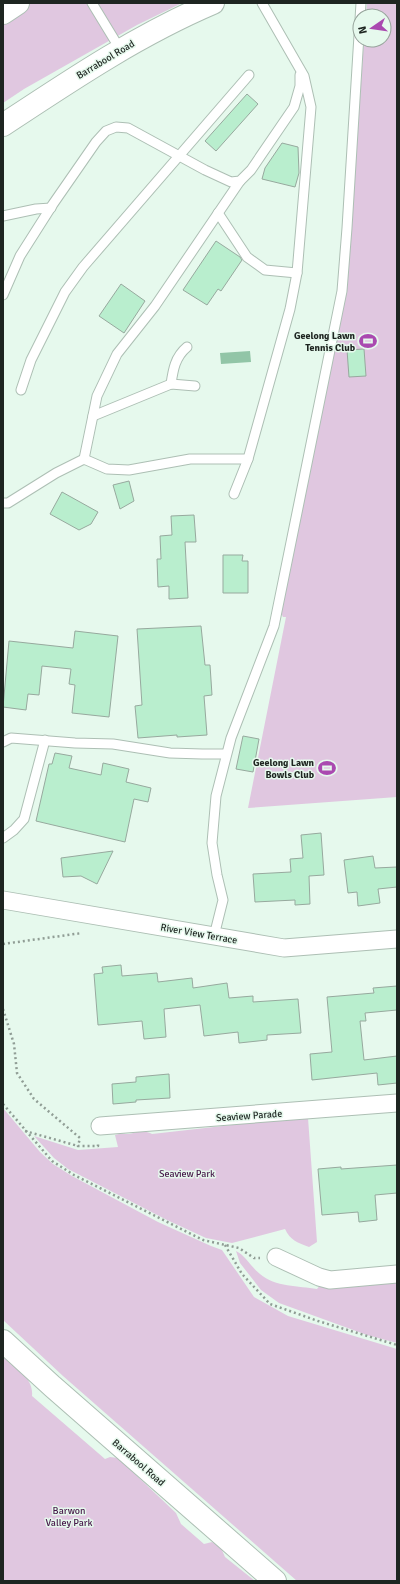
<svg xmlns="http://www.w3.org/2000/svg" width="400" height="1584" font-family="Signika,sans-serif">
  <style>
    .green { fill: #e0c7e0 }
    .water { fill: #92c5a7 }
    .building { fill: #b9eece; stroke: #97a99e }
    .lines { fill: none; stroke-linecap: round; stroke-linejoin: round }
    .service-casing { stroke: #adbfb4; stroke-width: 11 }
    .minor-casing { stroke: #adbfb4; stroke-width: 19 }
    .tertiary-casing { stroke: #adbfb4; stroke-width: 24 }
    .trunk-casing { stroke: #adbfb4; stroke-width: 24 }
    .path { stroke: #909d95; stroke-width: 2.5; stroke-dasharray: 2 3; stroke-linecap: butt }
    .service { stroke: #fff; stroke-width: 9 }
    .minor { stroke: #fff; stroke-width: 17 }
    .tertiary { stroke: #fff; stroke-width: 22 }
    .trunk { stroke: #fff; stroke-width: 22 }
    .labels { text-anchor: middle; stroke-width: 3; stroke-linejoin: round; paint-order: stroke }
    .street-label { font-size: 10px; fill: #1e2521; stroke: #e6f9ed }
    .poi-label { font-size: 10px; font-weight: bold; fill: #1e2521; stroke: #e6f9ed; text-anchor: end }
    .park-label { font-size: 10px; fill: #47194a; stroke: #e6f9ed }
  </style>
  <rect width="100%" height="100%" fill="#e6f9ed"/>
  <g class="green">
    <polygon points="3,3 182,3 137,25 24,89 3,103"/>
    <polygon points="367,3 397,3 397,797 248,808 286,617 283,617 281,613 319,426 342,307 349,256 364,40 384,40 384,16 366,16"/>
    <polygon points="3,1108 40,1152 53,1164 72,1176 158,1222 211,1246 222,1250 254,1297 288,1316 397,1349 397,1581 297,1581 63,1376 3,1320"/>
    <path d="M308,1118l9,124 -8,5c-11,-4 -19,-7 -24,-18l-53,14 -26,-5 -39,-18 -99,-51 -14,-11 -20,-22 44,14 40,-3 -3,-12c6,-2 8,-1 14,-1 12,-2 9,-6 23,0l80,-9 12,-6z"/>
    <path d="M236,1251c10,5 15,16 24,23 15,13 39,12 57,15l4,-5 76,-6v65l-30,-8 -88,-32 -18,-13 -21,-27z"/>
    <path d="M3,1356c12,13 31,21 29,40l73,63 5,-2 8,1 58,55 5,11 23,20 8,-2 9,6 4,9 30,24h-252z"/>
  </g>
  <polygon class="water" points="250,351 251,362 221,364 220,353"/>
  <g class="building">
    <polygon points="247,94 258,104 216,151 205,141"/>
    <polygon points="282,143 298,147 299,173 295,187 262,179 265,168"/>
    <polygon points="216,241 240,257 242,260 221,291 218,289 207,305 183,290"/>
    <polygon points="121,284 145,301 124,333 99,316"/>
    <polygon points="364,349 366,376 349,377 347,350"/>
    <polygon points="129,481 134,501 120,509 113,485"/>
    <polygon points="62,492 98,512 91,524 79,530 50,514"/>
    <polygon points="194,515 196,542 185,542 188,598 169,599 169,586 158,587 157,559 161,559 160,536 172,535 171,516"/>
    <polygon points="223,555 243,555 242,561 248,561 248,593 223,593"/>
    <polygon points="201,626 205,665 210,665 212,695 204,696 207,735 177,737 177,735 138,738 135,706 142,705 137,629"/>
    <polygon points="75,631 118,636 109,717 72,713 75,685 69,684 71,669 42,666 39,695 28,694 26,710 3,707 9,641 73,648"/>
    <polygon points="243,736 259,739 253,772 236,769"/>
    <polygon points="55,753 72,756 69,768 101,775 103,763 129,769 126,782 151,788 148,802 134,799 125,842 36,821 49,764 52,764"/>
    <polygon points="321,833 324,875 309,876 310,904 295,905 295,900 255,902 253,874 291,872 290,859 303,858 301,835"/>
    <polygon points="113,851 97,884 81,876 63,877 61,858"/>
    <polygon points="373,856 375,868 397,867 397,887 378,889 380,903 358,906 357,892 348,893 344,860"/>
    <polygon points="121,965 122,976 157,973 158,982 192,978 193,988 227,983 229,998 253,996 253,1002 298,999 301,1033 267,1035 267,1040 239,1043 238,1032 204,1036 200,1005 164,1009 166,1037 144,1039 142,1021 98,1025 94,974 103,973 102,967"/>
    <polygon points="397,986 397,1010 365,1013 366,1021 360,1021 364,1060 397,1056 397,1083 378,1085 377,1073 312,1080 310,1054 332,1052 327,997 374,993 373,988"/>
    <polygon points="169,1074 170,1098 136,1100 136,1102 113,1104 112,1084 136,1082 136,1077"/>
    <polygon points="397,1165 397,1193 375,1195 377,1220 359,1222 358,1212 322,1215 318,1169 341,1167 341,1169"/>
  </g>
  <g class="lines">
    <g class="service-casing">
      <g id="service">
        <polyline points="92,3 120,49"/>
        <polyline points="218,213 247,257 265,270 297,273"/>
        <polyline points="3,216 36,209 51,208"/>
        <polyline points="3,295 20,256 53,204 96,142 106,131 116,127 128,128 205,170 231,182 240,181 251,170 294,107 300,86 300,75"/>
        <path d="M171,384c2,-14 4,-27 16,-37"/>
        <polyline points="21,390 31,360 65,292 83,267 249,75"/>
        <polyline points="93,416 171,384 195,386"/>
        <polyline points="84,459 97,396 117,354 155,306 240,181"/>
        <polyline points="234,494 248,459 290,309 297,273 311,107 304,76 262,3"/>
        <polyline points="3,503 8,503 56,473 84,459 107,469 129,470 190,459 248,459"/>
        <polyline points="3,742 11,738 75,743 113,744 170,753 202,754 226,754"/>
        <polyline points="3,838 14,830 24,819 45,740"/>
        <polyline points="214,936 223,900 217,875 212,843 216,796 231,738 274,626 342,291 347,228 361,3"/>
      </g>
    </g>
    <g class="minor-casing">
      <g id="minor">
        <polyline points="3,900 284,948 397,939"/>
        <polyline points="100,1126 397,1103"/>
        <polyline points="276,1257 319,1277 330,1280 397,1274"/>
      </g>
    </g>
    <g class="tertiary-casing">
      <g id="tertiary">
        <path d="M3,125c68,-45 135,-90 210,-122"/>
        <polyline points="3,1341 52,1386 275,1581"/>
      </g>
    </g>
    <g class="trunk-casing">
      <polyline id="trunk" points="3,13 18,3"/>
    </g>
    <g class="path">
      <polyline points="3,944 82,933"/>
      <polyline points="3,1009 14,1044 17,1073 34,1099 80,1138 78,1146 98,1146 98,1143"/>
      <polyline points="3,1104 52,1161 74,1175 203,1240 239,1248 254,1258 260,1258"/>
      <polyline points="25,1131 78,1146"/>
      <polyline points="225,1245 242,1274 270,1304 318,1321 397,1345"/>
    </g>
    <use href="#service" class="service"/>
    <use href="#minor" class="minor"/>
    <use href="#tertiary" class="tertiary"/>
    <use href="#trunk" class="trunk"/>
  </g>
  <defs>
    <g id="stadium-bare" transform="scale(1.38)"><path d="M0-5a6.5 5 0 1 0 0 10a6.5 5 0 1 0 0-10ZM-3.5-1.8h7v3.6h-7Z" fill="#aa49b0" stroke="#e6f9ed" stroke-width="2.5" paint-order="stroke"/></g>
  </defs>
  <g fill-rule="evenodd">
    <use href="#stadium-bare" x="368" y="341"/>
    <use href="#stadium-bare" x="327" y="768"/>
  </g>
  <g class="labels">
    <g class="street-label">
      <text transform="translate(105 59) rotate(-31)" y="4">Barrabool Road</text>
      <text transform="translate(199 933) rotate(10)" y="4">River View Terrace</text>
      <text transform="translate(249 1115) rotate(-4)" y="4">Seaview Parade</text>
      <text transform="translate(139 1462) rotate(41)" y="4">Barrabool Road</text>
    </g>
    <g class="poi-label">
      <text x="355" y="339">Geelong Lawn<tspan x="355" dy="12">Tennis Club</tspan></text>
      <text x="314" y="766">Geelong Lawn<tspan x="314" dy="12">Bowls Club</tspan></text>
    </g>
    <g class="park-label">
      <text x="187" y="1177">Seaview Park</text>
      <text x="69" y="1514">Barwon<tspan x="69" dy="12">Valley Park</tspan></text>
    </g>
  </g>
  <rect width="400" height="1584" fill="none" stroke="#1e2521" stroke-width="8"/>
  <g transform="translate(372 28) rotate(257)"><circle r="19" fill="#e6f9ed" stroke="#96a49b"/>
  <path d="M0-3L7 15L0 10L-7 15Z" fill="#aa49b0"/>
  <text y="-6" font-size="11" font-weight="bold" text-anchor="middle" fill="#1e2521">N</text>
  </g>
</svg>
